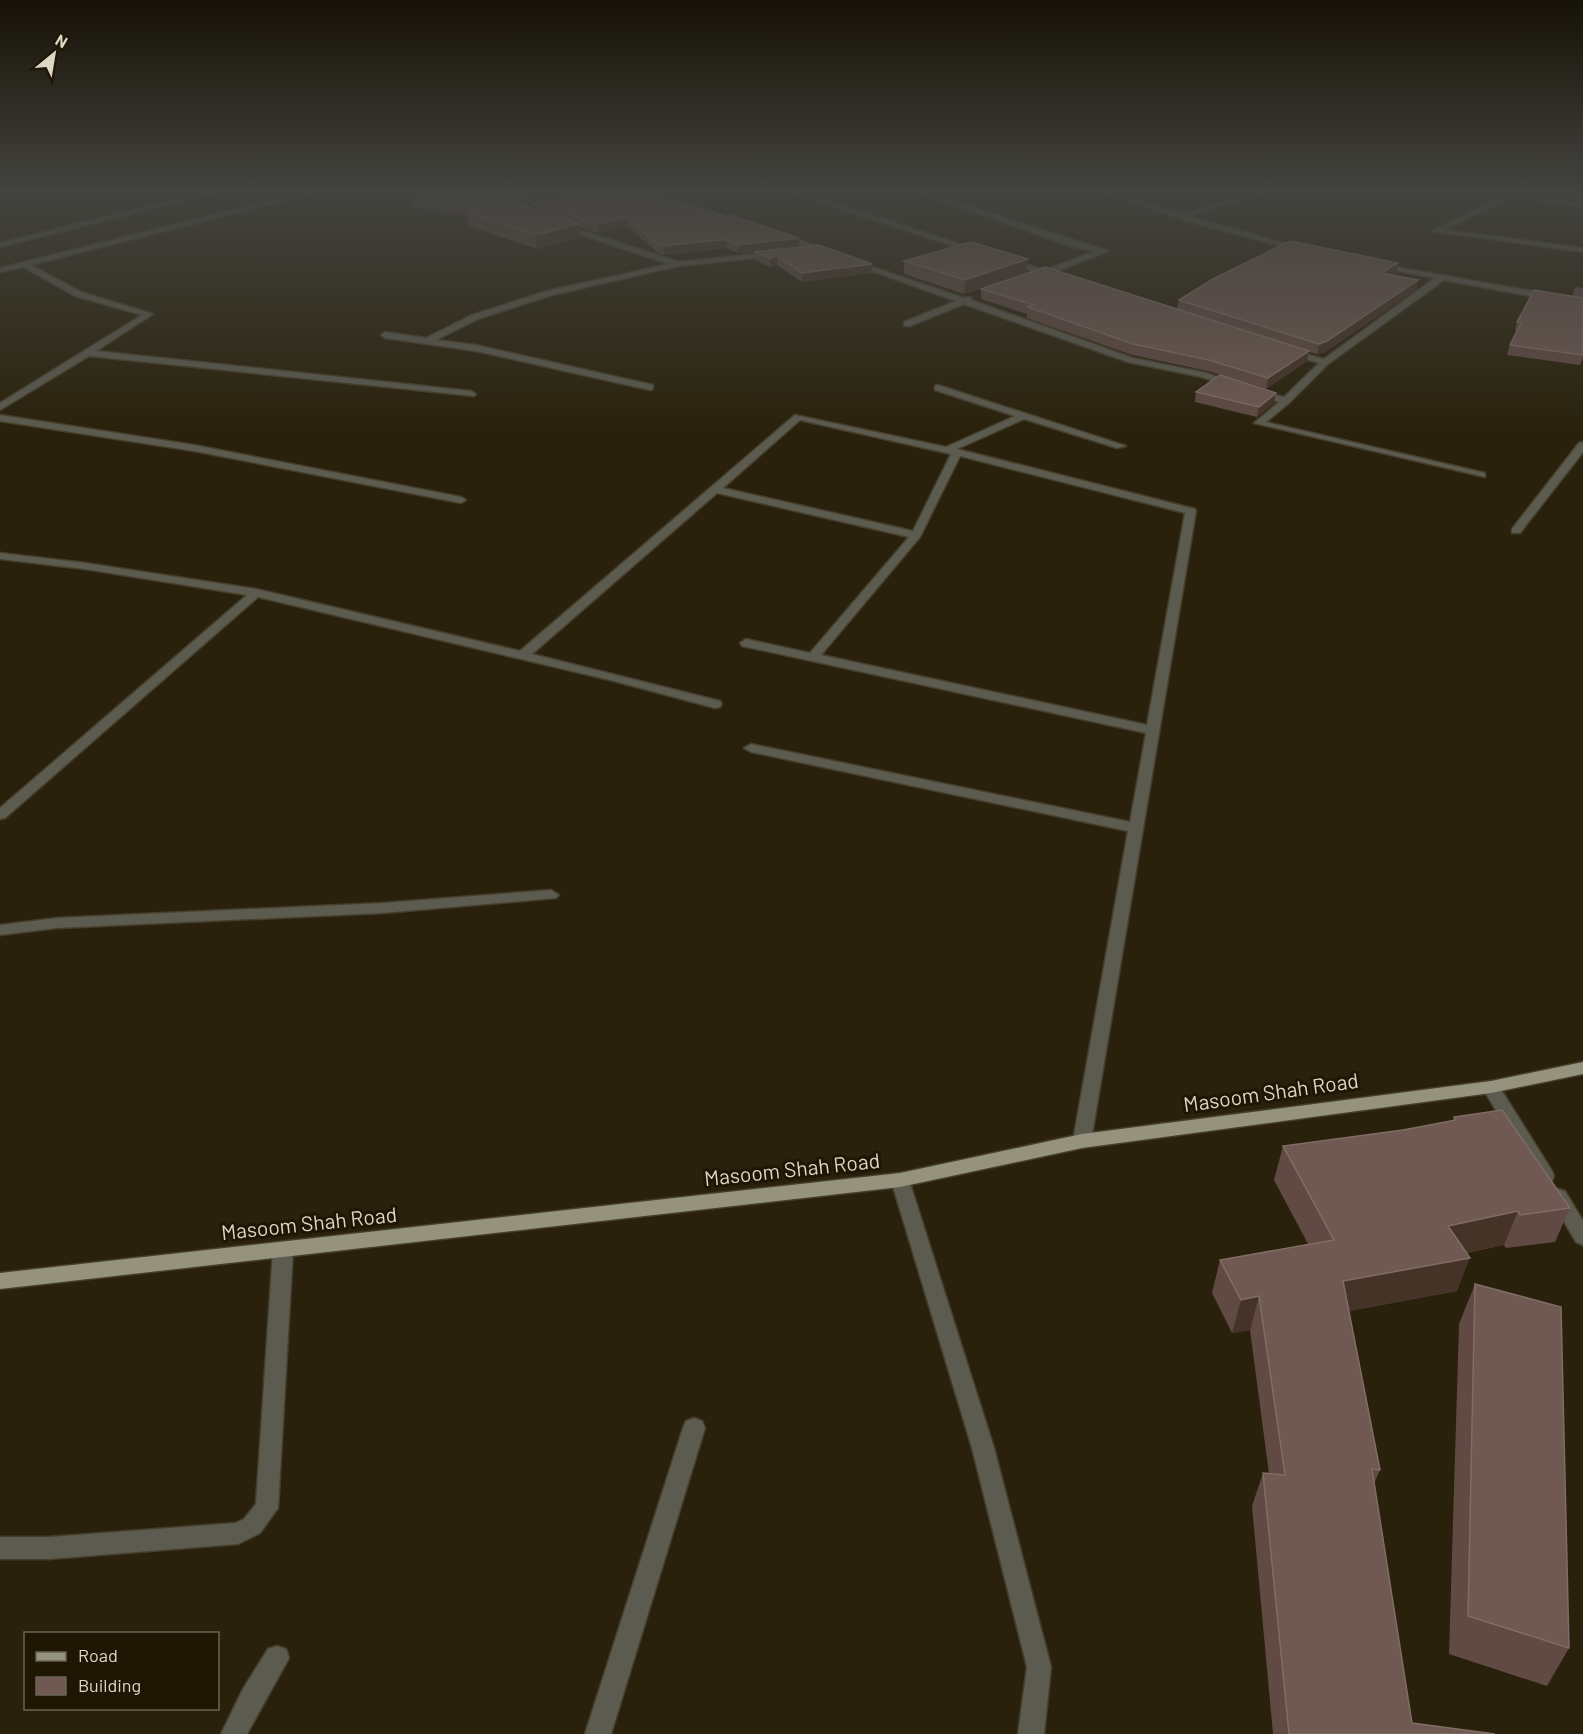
<svg xmlns="http://www.w3.org/2000/svg" width="1583" height="1734" font-family="Barlow,sans-serif">
  <style>
    .lines { fill: none; stroke-linecap: round; stroke-linejoin: round }
    .street-casing { stroke: #463e2a; stroke-width: 3 }
    .primary-casing { stroke: #463e2a; stroke-width: 3 }
    .street { fill: #5b5b50; fill-rule: evenodd }
    .primary { fill: #95937e; fill-rule: evenodd }
    .wall { fill: #614a44; fill-rule: evenodd }
    .shaded-wall { fill: #453327 }
    .building { fill: #6f5952; stroke: #806d65; stroke-width: 1.5 }
    .labels { text-anchor: middle; stroke-width: 6; stroke-linejoin: round; paint-order: stroke }
    .near-street-label { font-size: 21px; fill: #ddd7ca; stroke: #1f1703 }
  </style>
  <rect width="100%" height="100%" fill="#29210b"/>
  <g class="lines">
    <g class="street-casing">
      <g id="street">
        <polygon points="204,192 218,192 0,247 0,243"/>
        <polygon points="305,192 319,192 31,265 81,292 153,314 96,351 471,391 476,394 474,396 89,356 0,410 0,403 142,315 75,296 23,267 0,272 0,268"/>
        <polygon points="579,192 590,192 555,206 548,204"/>
        <polygon points="647,192 658,192 716,213 709,215"/>
        <polygon points="789,192 801,192 981,251 974,253"/>
        <polygon points="915,192 926,192 1108,251 1053,273 1058,274 1058,278 1039,276 1038,273 1005,261 1009,259 1045,270 1095,251 1073,247"/>
        <polygon points="1102,192 1114,192 1182,214 1253,192 1265,192 1189,216 1307,250 1303,252 1197,224"/>
        <polygon points="1510,192 1583,203 1583,207 1512,197 1444,230 1583,248 1583,252 1432,231"/>
        <polygon points="558,223 679,262 774,252 778,254 774,256 679,266 552,295 478,319 436,340 476,345 653,385 653,389 650,390 476,351 385,338 381,335 385,332 426,338 472,315 547,291 669,264 558,227"/>
        <polygon points="777,234 783,234 824,249 817,251 777,238"/>
        <polygon points="849,259 964,298 971,297 971,300 1133,358 1207,373 1239,385 1234,388 1202,377 1128,362 964,304 910,326 904,326 904,322 956,301 849,263"/>
        <polygon points="1373,263 1583,300 1583,306 1444,280 1328,364 1289,403 1266,422 1485,473 1485,477 1254,423 1279,402 1254,394 1254,390 1284,397 1319,363 1286,353 1286,349 1324,359 1435,278 1376,267 1373,267"/>
        <path d="M938,385l188,61 -9,2 -93,-29 -67,30 238,60 1,2 -105,630 -3,5 -6,2 -6,-2 -3,-5 55,-310 -377,-79 -7,-4 7,-4 379,78 16,-89 -404,-87 -2,-3 6,-4 64,14 99,-116 -192,-44 -185,161 188,47 2,3 -2,3 -5,1 -105,-28 -352,-83 -253,221 -5,1v-11l247,-213 -162,-26 -85,-10v-6l85,10 171,26 264,62 275,-236 151,32 69,-31 -80,-26v-4zM800,420l151,34 -38,77 -190,-43zM960,456l225,57 -38,212 -326,-70 99,-118z"/>
        <polygon points="0,415 194,445 461,497 466,500 461,503 194,451 0,421"/>
        <polygon points="1583,442 1583,452 1520,533 1512,533 1512,529 1579,443"/>
        <polygon points="551,890 559,895 556,898 383,913 57,928 0,935 0,925 57,918 383,903"/>
        <polygon points="1491,1081 1497,1083 1552,1171 1554,1176 1552,1181 1545,1183 1538,1181 1482,1087 1485,1083"/>
        <polygon points="900,1173 907,1175 909,1180 994,1448 1051,1667 1044,1734 1018,1734 1027,1667 972,1448 891,1180 893,1175"/>
        <polygon points="1558,1189 1565,1191 1583,1221 1583,1245 1576,1242 1549,1196 1551,1191"/>
        <polygon points="283,1242 290,1245 293,1250 278,1508 260,1533 238,1544 49,1559 0,1559 0,1537 49,1537 236,1523 244,1519 256,1504 273,1250 276,1245"/>
        <polygon points="694,1418 702,1421 705,1428 611,1734 585,1734 683,1428 686,1421"/>
        <polygon points="277,1646 286,1649 289,1658 247,1734 221,1734 243,1689 268,1649"/>
      </g>
    </g>
    <g class="primary-casing">
      <polygon id="primary" points="1583,1062 1583,1074 1491,1093 1082,1148 900,1187 0,1289 0,1273 900,1173 1082,1134 1491,1081"/>
    </g>
    <use href="#street" class="street"/>
    <use href="#primary" class="primary"/>
  </g>
  <g class="wall">
    <path d="M415,192h132l1,8 34,-1 12,-4 -2,-3h35l172,55 73,26 -70,9 -25,-17 -7,2 -15,-7 -1,-8 -16,1 -12,-5 -62,7 -6,-2 -32,-28 -28,8 -18,-6 1,10 -44,12 -69,-23 -1,-10 -55,-9 -2,-13zM542,201l-8,3 1,5 -12,-3z"/>
    <polygon points="1028,259 1027,272 964,294 904,274 904,261"/>
    <polygon points="1396,273 1392,275 1418,280 1416,290 1325,352 1317,354 1309,352 1307,361 1266,389 1208,371 1132,355 1027,318 1027,314 981,299 981,289 1177,309 1179,300"/>
    <polygon points="1575,287 1583,288 1583,358 1580,365 1507,355 1510,345 1517,332 1515,331 1517,322 1572,296"/>
    <polygon points="1196,392 1274,403 1257,417 1195,402"/>
    <polygon points="1454,1117 1570,1208 1555,1242 1506,1248 1504,1245 1467,1253 1457,1291 1349,1311 1380,1470 1374,1484 1412,1723 1495,1734 1273,1734 1252,1506 1263,1473 1269,1474 1250,1330 1232,1333 1212,1293 1220,1260 1308,1244 1274,1180 1283,1146 1403,1130 1453,1121"/>
    <polygon points="1475,1284 1569,1648 1547,1686 1449,1654 1459,1324"/>
  </g>
  <g class="shaded-wall">
    <polygon points="547,192 548,200 518,207 517,199"/>
    <polygon points="626,217 626,225 598,233 597,224"/>
    <polygon points="580,224 581,237 537,249 536,235"/>
    <polygon points="799,238 799,247 738,253 738,245"/>
    <polygon points="726,240 726,248 664,255 663,246"/>
    <polygon points="777,256 777,265 770,267 770,258"/>
    <polygon points="1028,259 1027,272 964,294 965,280"/>
    <polygon points="1398,263 1396,273 1379,283 1381,273"/>
    <polygon points="872,264 872,273 802,282 802,273"/>
    <polygon points="1418,280 1416,290 1325,352 1317,354 1319,344"/>
    <polygon points="1309,351 1307,361 1266,389 1268,378"/>
    <polygon points="1276,393 1274,403 1257,417 1259,407"/>
    <polygon points="1518,1211 1504,1245 1436,1259 1448,1226"/>
    <polygon points="1470,1258 1457,1291 1332,1314 1343,1281"/>
    <polygon points="1259,1296 1250,1330 1232,1333 1241,1300"/>
  </g>
  <g class="building">
    <polygon points="415,192 467,192 516,203 580,224 536,235 467,213 481,206 410,194"/>
    <polygon points="487,192 545,192 517,199"/>
    <polygon points="598,192 627,192 710,211 729,217 730,215 799,238 738,245 726,240 728,239 663,246 657,244 626,217 597,224 534,204 562,195 582,199 599,193"/>
    <polygon points="1290,241 1398,263 1381,273 1418,280 1327,341 1319,344 1179,300 1213,279"/>
    <polygon points="971,242 1028,259 965,280 904,261"/>
    <polygon points="819,245 872,264 802,273 777,256 770,258 754,252"/>
    <polygon points="1045,267 1309,351 1268,378 1209,360 1133,344 1028,307 1034,305 981,289"/>
    <polygon points="1534,290 1583,298 1583,355 1510,345 1521,323 1517,322"/>
    <polygon points="1220,375 1276,393 1259,407 1196,392"/>
    <polygon points="1502,1110 1570,1208 1520,1215 1518,1211 1448,1226 1470,1258 1343,1281 1380,1470 1372,1469 1412,1723 1495,1734 1289,1734 1263,1473 1285,1475 1259,1296 1241,1300 1220,1260 1334,1240 1283,1146 1403,1130 1456,1120 1454,1117"/>
    <polygon points="1475,1284 1561,1307 1569,1648 1468,1616"/>
  </g>
  <linearGradient id="sky" x2="0" y2="1"><stop stop-color="#171206"/><stop offset="0.44" stop-color="#43433f"/><stop offset="1" stop-color="#43433f" stop-opacity="0"/></linearGradient>
  <rect width="1583" height="435" fill="url(#sky)"/>
  <g class="labels">
    <g class="near-street-label">
      <text transform="translate(1271 1093) rotate(-8)" y="7">Masoom Shah Road</text>
      <text transform="translate(792 1170) rotate(-6)" y="7">Masoom Shah Road</text>
      <text transform="translate(309 1224) rotate(-6)" y="7">Masoom Shah Road</text>
    </g>
  </g>
  <rect x="24" y="1632" width="195" height="78" fill="#1f1703" stroke="#6b6453" stroke-width="1.5"/>
  <rect x="36" y="1652" width="30" height="9" fill="#95937e" stroke="#6b6453" stroke-width="1.5"/>
  <text x="78" y="1662" font-size="18" fill="#ddd7ca">Road</text>
  <rect x="36" y="1677" width="30" height="18" fill="#6f5952" stroke="#6b6453" stroke-width="1.5"/>
  <text x="78" y="1692" font-size="18" fill="#ddd7ca">Building</text>
  <g transform="translate(54 54) rotate(30)" stroke="#1f1703" stroke-width="4.5" paint-order="stroke">
  <path d="M0-4.5L10 22L0 15L-10 22Z" fill="#ddd7ca"/>
  <text y="-9" font-size="16" font-weight="bold" text-anchor="middle" fill="#ddd7ca">N</text>
  </g>
</svg>
